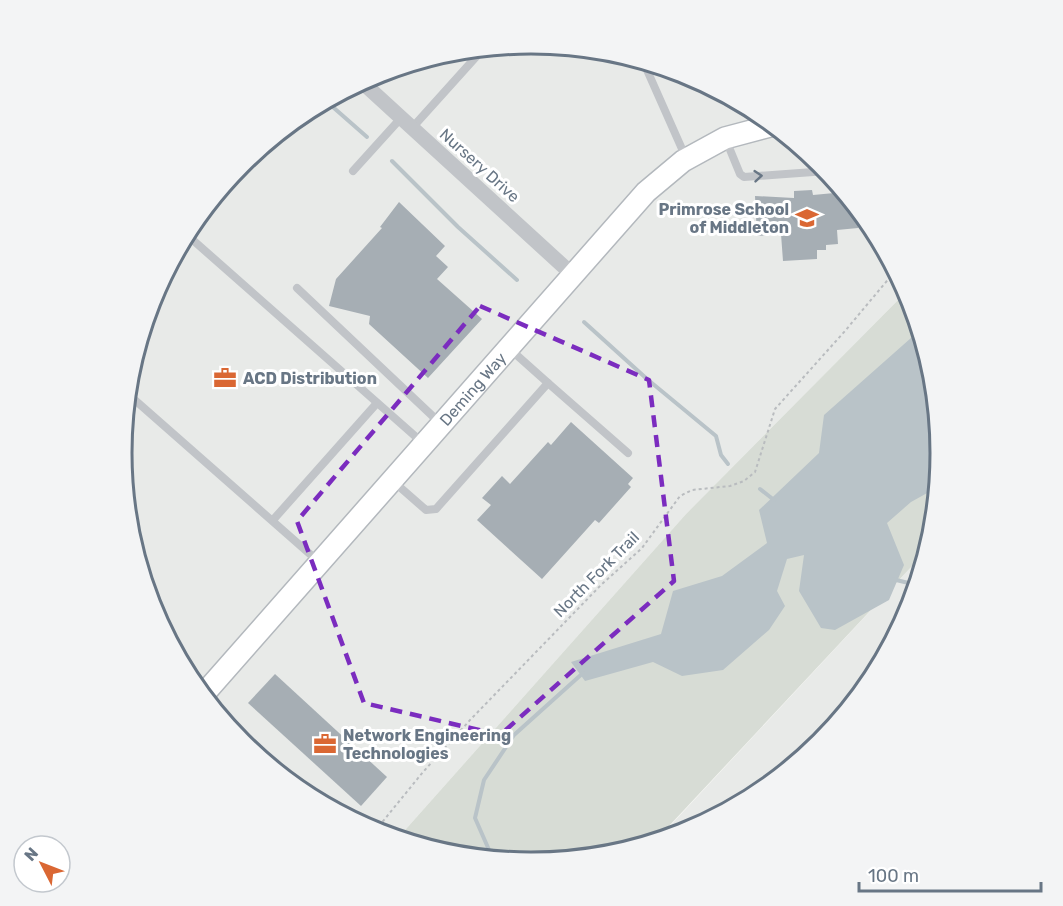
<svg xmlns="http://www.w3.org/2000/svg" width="1063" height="906" font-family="Rubik,sans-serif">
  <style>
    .built { fill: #e8eae8 }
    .green { fill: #d7dcd5 }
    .water { fill: #b9c3c8 }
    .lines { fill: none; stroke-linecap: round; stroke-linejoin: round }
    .stream { stroke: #b9c3c8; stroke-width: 4 }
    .building { fill: #a6aeb4 }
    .secondary-casing { stroke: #b3b8bd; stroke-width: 24 }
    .path { stroke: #b9bcbf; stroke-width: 2; stroke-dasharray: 3 3; stroke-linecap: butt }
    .lane { stroke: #c1c4c8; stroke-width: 8 }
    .street { stroke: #c1c4c8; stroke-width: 15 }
    .secondary { stroke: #fff; stroke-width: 21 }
    .oneway { stroke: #687685 }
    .marked { fill: none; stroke: #7b2cbf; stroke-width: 4.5; stroke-dasharray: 12 8; stroke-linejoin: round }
    .labels { text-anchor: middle; stroke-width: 6; stroke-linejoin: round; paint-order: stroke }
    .street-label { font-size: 16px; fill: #687685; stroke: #fff }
    .poi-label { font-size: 16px; font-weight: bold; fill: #687685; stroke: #fff; text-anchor: start }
    .rim { fill: none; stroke: #687685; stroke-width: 3 }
  </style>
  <rect width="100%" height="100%" fill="#f8f8f5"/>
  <g class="built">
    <polygon points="532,44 612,51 689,75 759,113 821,164 872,226 907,291 686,514 398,838 374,831 304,793 242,742 191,680 153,609 130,533 122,453 130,373 153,296 191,225 242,163 304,112 375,75 452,51"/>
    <polygon points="928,549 910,610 872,681 821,743 759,794 688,831 656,841"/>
  </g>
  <polygon class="green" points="907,291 933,373 941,453 933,533 928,549 655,841 611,855 532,862 451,855 398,838 686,514"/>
  <polygon class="water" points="920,330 933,373 941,453 938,487 911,502 887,523 904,565 889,600 835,630 821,628 799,591 804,555 787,559 777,591 785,606 769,630 723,670 682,676 653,662 585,681 571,662 661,634 673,591 722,576 767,543 759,510 819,453 824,415"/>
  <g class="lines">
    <g class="stream">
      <polyline points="326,101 367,137"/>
      <polyline points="392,161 458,227 517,280"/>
      <polyline points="584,322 647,379 716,436 721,455 728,464"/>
      <polyline points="760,489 774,500"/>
      <polyline points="892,579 917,585"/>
      <polyline points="493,859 475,818 484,780 514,735 583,673"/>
    </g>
  </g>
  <g class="building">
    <polygon points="812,190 813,195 845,192 857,207 858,228 837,230 838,244 826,245 826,250 817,250 817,259 783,261 781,234 757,236 755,196 794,198 794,191"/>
    <polygon points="399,202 445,246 436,256 448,267 437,279 482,319 428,378 369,324 370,316 329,306 336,279 382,228 380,227"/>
    <polygon points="571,422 633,478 628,484 631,487 599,523 595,520 542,579 477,520 491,505 482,498 502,476 510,484 548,442 551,445"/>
    <polygon points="275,674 387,777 361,806 248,703"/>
  </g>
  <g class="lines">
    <g class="secondary-casing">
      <g id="secondary">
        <path id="s1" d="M203,695l443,-503 37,-31 42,-23 49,-13"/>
      </g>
    </g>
    <polyline class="path" points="375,831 423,772 471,719 601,585 642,548 680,496 692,490 730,486 744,481 755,472 775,409 845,331 896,270"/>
    <g class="lane">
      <polyline points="643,61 686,158"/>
      <polyline points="412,128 484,48"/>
      <polyline points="726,140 740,174 744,177 827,171"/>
      <polyline points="353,171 401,118"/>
      <polyline points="186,234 424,444"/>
      <polyline points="297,288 441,424"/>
      <polyline points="511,350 548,383"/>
      <polyline points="128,394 319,562"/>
      <polyline points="394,482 426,510 436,509 548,383 628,453"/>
      <polyline points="273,520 377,403"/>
      <polyline points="208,702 312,798"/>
    </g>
    <polyline class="street" points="362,82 574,276"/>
    <use href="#secondary" class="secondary"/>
  </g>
  <defs><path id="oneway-chevron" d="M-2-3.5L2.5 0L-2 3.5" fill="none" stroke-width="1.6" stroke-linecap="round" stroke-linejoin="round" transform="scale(1.5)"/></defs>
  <use class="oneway" href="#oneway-chevron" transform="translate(758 176) rotate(-5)"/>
  <path class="marked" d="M480,306l169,74 25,201 -174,154 -136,-32 -67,-182z"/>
  <defs>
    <g id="school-bare" transform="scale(1.8)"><path d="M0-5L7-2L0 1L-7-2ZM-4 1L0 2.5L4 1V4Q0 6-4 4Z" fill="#da6733" stroke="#fff" stroke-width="2.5" paint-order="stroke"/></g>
    <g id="office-bare" transform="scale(1.8)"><path d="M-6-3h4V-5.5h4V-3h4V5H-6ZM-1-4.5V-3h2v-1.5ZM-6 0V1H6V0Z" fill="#da6733" stroke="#fff" stroke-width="2.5" paint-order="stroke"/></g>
  </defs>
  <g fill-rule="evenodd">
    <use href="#school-bare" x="807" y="218"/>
    <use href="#office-bare" x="225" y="378"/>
    <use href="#office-bare" x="325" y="744"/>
  </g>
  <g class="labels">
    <g class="street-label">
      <text transform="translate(480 165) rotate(42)" y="6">Nursery Drive</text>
      <text dy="6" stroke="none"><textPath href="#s1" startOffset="408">Deming Way</textPath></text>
      <text transform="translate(596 574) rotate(-45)" y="6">North Fork Trail</text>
    </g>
    <g class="poi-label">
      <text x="789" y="215" text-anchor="end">Primrose School<tspan x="789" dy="18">of Middleton</tspan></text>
      <text x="243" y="384">ACD Distribution</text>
      <text x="343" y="741">Network Engineering<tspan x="343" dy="18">Technologies</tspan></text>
    </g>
  </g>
  <path d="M0 0H1063V906H0ZM132 453a399 399 0 1 1 798 0a399 399 0 1 1-798 0Z" fill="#f3f4f5" fill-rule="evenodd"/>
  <path class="rim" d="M132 453a399 399 0 1 1 798 0a399 399 0 1 1-798 0Z"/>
  <g transform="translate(42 864) rotate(312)"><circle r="28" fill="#ffffff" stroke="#c3c8ce" stroke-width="1.5"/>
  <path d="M0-4.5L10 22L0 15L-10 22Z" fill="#da6733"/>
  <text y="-9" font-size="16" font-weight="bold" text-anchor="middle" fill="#687685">N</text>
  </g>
  <path d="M859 882v9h182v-9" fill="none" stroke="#687685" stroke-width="3"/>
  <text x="868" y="882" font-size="18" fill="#687685" stroke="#ffffff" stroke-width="4.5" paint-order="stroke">100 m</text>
</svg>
